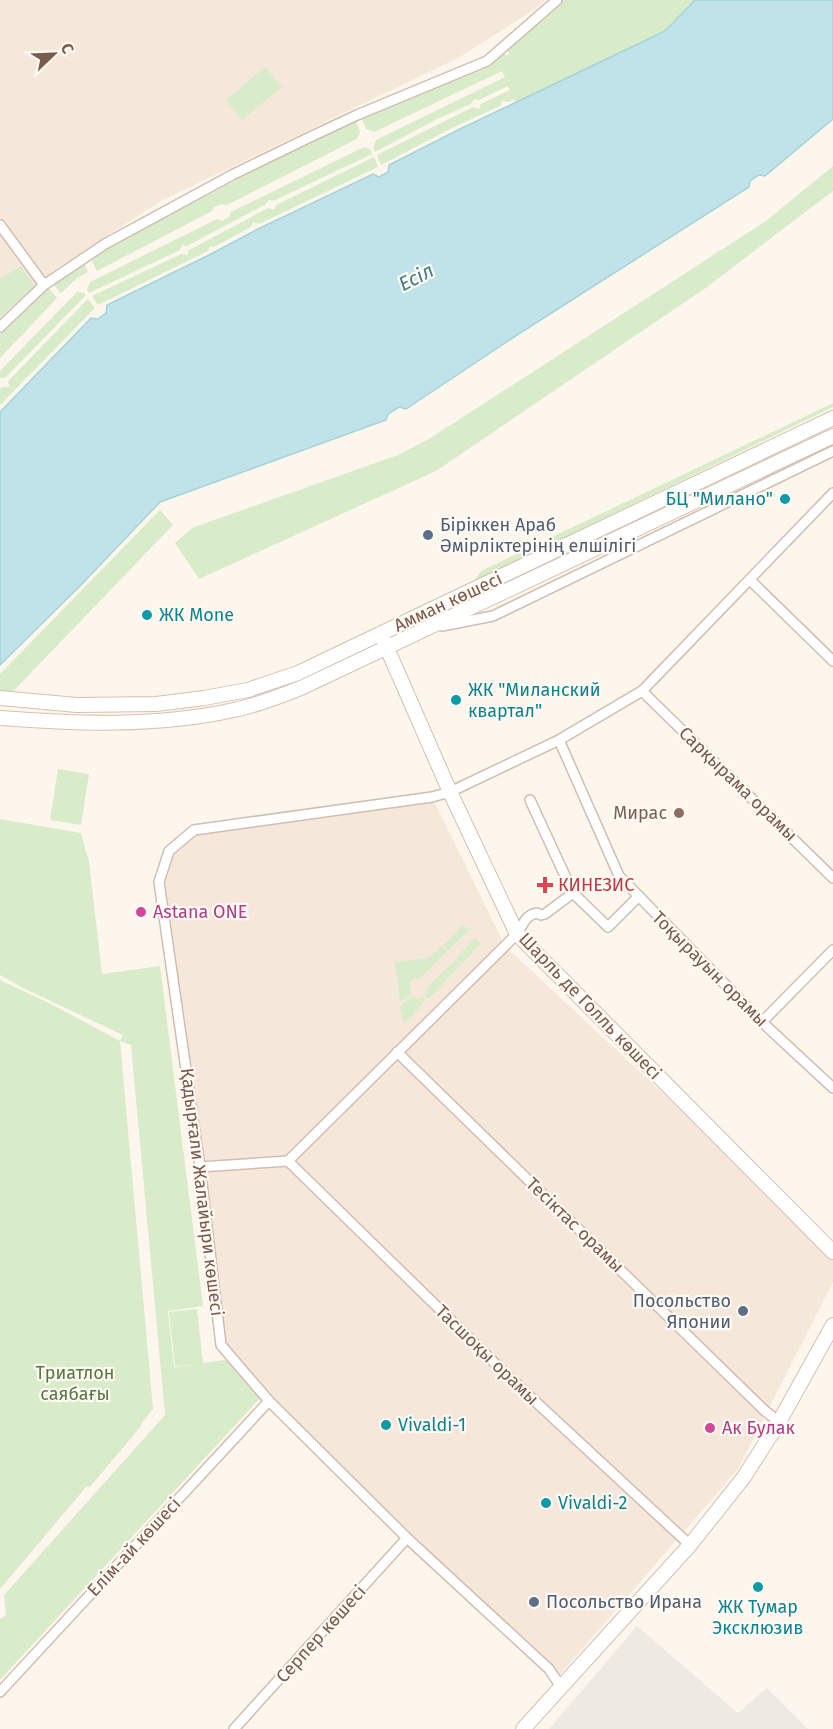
<svg xmlns="http://www.w3.org/2000/svg" width="833" height="1729" font-family="'Fira Sans',sans-serif">
  <style>
    .residential { fill: #f5e8da }
    .industrial { fill: #efe9e4 }
    .green { fill: #d8ecc9 }
    .water { fill: #bfe3e8; stroke: #a5d3da; stroke-width: 1.5 }
    .lines { fill: none; stroke-linecap: round; stroke-linejoin: round }
    .street-casing { stroke: #d1beb0; stroke-width: 12 }
    .secondary-casing { stroke: #d6c0b0; stroke-width: 16 }
    .street { stroke: #fff; stroke-width: 9 }
    .secondary { stroke: #fff; stroke-width: 14 }
    .culture-dot { fill: #0f9aa8; stroke: #fffaf3; stroke-width: 2 }
    .service-dot { fill: #5c6f8a; stroke: #fffaf3; stroke-width: 2 }
    .education-dot { fill: #8d6e63; stroke: #fffaf3; stroke-width: 2 }
    .health-dot { fill: #e0444e; stroke: #fffaf3; stroke-width: 2 }
    .hotel-dot { fill: #d1479c; stroke: #fffaf3; stroke-width: 2 }
    .labels { text-anchor: middle; stroke-width: 4.5; stroke-linejoin: round; paint-order: stroke }
    .culture-label { font-size: 18px; fill: #0d838f; stroke: #fffaf3; text-anchor: start }
    .service-label { font-size: 18px; fill: #4e5e75; stroke: #fffaf3; text-anchor: start }
    .street-label { font-size: 18px; fill: #7a5c4d; stroke: #fffaf3 }
    .education-label { font-size: 18px; fill: #785e54; stroke: #fffaf3; text-anchor: end }
    .health-label { font-size: 18px; fill: #be3a42; stroke: #fffaf3; text-anchor: start }
    .hotel-label { font-size: 18px; fill: #b23c85; stroke: #fffaf3; text-anchor: start }
    .park-label { font-size: 18px; fill: #537a41; stroke: #fffaf3 }
    .water-label { font-size: 20px; font-style: italic; fill: #437c86; stroke: #fffaf3 }
  </style>
  <rect width="100%" height="100%" fill="#fdf6ec"/>
  <g class="residential">
    <polygon points="0,0 545,0 538,7 460,57 161,201 54,270 0,318"/>
    <polygon points="432,797 505,946 833,1252 833,1282 738,1469 556,1679 221,1345 159,882 169,851 194,830"/>
  </g>
  <polygon class="industrial" points="637,1626 738,1713 767,1688 808,1729 549,1729"/>
  <g class="green">
    <polygon points="562,0 695,0 667,29 661,33 516,103 514,99 508,102 502,101 500,106 452,128 381,165 377,155 473,107 479,109 481,104 510,90 508,86 479,100 474,99 471,104 439,118 375,152 373,147 376,140 505,77 502,71 374,132 366,129 361,117 482,70 490,65 504,53 506,56 509,54 507,50"/>
    <polygon points="265,67 282,87 242,120 226,100"/>
    <polygon points="356,120 360,132 357,139 227,205 222,204 214,207 212,211 97,271 90,257 301,146"/>
    <polygon points="364,147 370,149 372,154 273,201 269,200 266,204 187,246 182,245 180,250 89,293 87,289 90,282 217,219 222,221 229,217 231,212"/>
    <polygon points="374,157 378,167 259,224 253,222 251,227 214,247 210,246 208,251 98,305 92,296 181,254 187,255 189,250 268,208 274,210 276,205"/>
    <polygon points="833,166 833,191 707,287 436,471 199,579 175,543 192,528 398,455 429,439 766,221"/>
    <polygon points="84,263 88,272 77,278 61,293 53,284"/>
    <polygon points="21,267 35,286 0,317 0,278"/>
    <polygon points="48,287 57,298 0,358 0,334"/>
    <polygon points="77,292 84,293 86,295 5,378 0,378 0,371"/>
    <polygon points="88,299 95,308 0,405 0,389 2,387 9,387 8,381"/>
    <polygon points="833,403 833,407 473,582 481,571"/>
    <polygon points="160,510 173,525 0,705 0,674"/>
    <polygon points="58,769 89,774 81,825 50,820"/>
    <polygon points="0,819 81,833 89,862 102,974 160,966 203,1306 168,1311 174,1367 191,1365 175,1366 169,1312 197,1309 203,1363 231,1359 261,1397 0,1680 0,1619 6,1615 4,1595 165,1415 131,1045 120,1041 153,1409 141,1424 142,1425 90,1487 87,1486 0,1589 0,980 51,1004 120,1041 123,1035 25,989 0,975"/>
    <polygon points="463,925 469,930 448,951 444,945"/>
    <polygon points="475,938 481,943 462,964 456,958"/>
    <polygon points="442,946 447,951 420,978 414,979 410,982 411,993 400,1002 395,962 429,958"/>
    <polygon points="455,960 461,965 428,999 424,995 427,993 428,987"/>
    <polygon points="412,996 418,999 423,997 426,1000 404,1024 400,1007"/>
  </g>
  <polygon class="water" points="695,0 833,0 833,119 765,176 759,175 750,181 749,187 517,335 406,409 399,407 388,414 386,420 160,502 82,584 0,665 0,412 91,318 98,319 106,313 107,305 209,255 258,229 373,174 379,177 388,172 389,165 458,130 661,33 667,29"/>
  <g class="lines">
    <g class="street-casing">
      <g id="street">
        <polyline points="0,225 44,285"/>
        <polyline points="0,327 44,285 105,244 232,175 308,138 357,115 487,61 557,0"/>
        <polyline points="750,580 833,661"/>
        <polyline points="442,626 493,616 833,451"/>
        <polyline points="642,691 833,878"/>
        <polyline points="559,740 619,876 762,1022 833,1088"/>
        <polyline points="530,800 573,893 608,927 639,896"/>
        <polyline points="762,1022 833,950"/>
        <polyline points="397,1052 764,1410 779,1422"/>
        <polyline points="288,1161 508,1376 690,1545"/>
        <path d="M200,1167l88,-6 229,-227c6,-9 8,-19 20,-21l4,2 4,-1 28,-21"/>
        <polyline points="561,1687 549,1669 407,1538 269,1401 221,1345 200,1167 159,882 169,851 194,830 432,797 450,792 559,740 642,691 833,493"/>
        <polyline points="0,1692 269,1401"/>
        <polyline points="234,1729 407,1538"/>
      </g>
    </g>
    <g class="secondary-casing">
      <g id="secondary">
        <polyline points="383,639 450,792 517,934 833,1252"/>
        <polyline points="0,698 77,705 156,704 204,698 248,690 298,673 833,418"/>
        <path d="M0,718c77,6 157,9 234,-8 24,-5 47,-14 69,-23l530,-251"/>
        <polyline points="523,1729 690,1545 744,1477 779,1422 833,1325"/>
      </g>
    </g>
    <use href="#street" class="street"/>
    <use href="#secondary" class="secondary"/>
  </g>
  <g class="culture-dot">
    <circle cx="785" cy="499" r="6"/>
    <circle cx="147" cy="615" r="6"/>
    <circle cx="456" cy="700" r="6"/>
    <circle cx="386" cy="1425" r="6"/>
    <circle cx="546" cy="1503" r="6"/>
    <circle cx="758" cy="1587" r="6"/>
  </g>
  <g class="service-dot">
    <circle cx="428" cy="535" r="6"/>
    <circle cx="743" cy="1311" r="6"/>
    <circle cx="534" cy="1602" r="6"/>
  </g>
  <circle class="education-dot" cx="679" cy="813" r="6"/>
  <path class="health-dot" d="M542 876h6v6h6v6h-6v6h-6v-6h-6v-6h6z"/>
  <g class="hotel-dot">
    <circle cx="141" cy="912" r="6"/>
    <circle cx="710" cy="1428" r="6"/>
  </g>
  <g class="labels">
    <g class="culture-label">
      <text x="773" y="505" text-anchor="end">БЦ "Милано"</text>
      <text x="159" y="621">ЖК Mone</text>
      <text x="468" y="696">ЖК "Миланский<tspan x="468" dy="21">квартал"</tspan></text>
      <text x="398" y="1431">Vivaldi-1</text>
      <text x="558" y="1509">Vivaldi-2</text>
      <text x="758" y="1613" text-anchor="middle">ЖК Тумар<tspan x="758" dy="21">Эксклюзив</tspan></text>
    </g>
    <g class="service-label">
      <text x="440" y="531">Біріккен Араб<tspan x="440" dy="21">Әмірліктерінің елшілігі</tspan></text>
      <text x="731" y="1307" text-anchor="end">Посольство<tspan x="731" dy="21">Японии</tspan></text>
      <text x="546" y="1608">Посольство Ирана</text>
    </g>
    <g class="street-label">
      <text transform="translate(448 602) rotate(-25)" y="6">Амман көшесі</text>
      <text transform="translate(738 784) rotate(44)" y="6">Сарқырама орамы</text>
      <text transform="translate(710 969) rotate(45)" y="6">Тоқырауын орамы</text>
      <text transform="translate(590 1006) rotate(46)" y="6">Шарль де Голль көшесі</text>
      <text transform="translate(202 1192) rotate(83)" y="6">Қадырғали Жалайыри көшесі</text>
      <text transform="translate(575 1225) rotate(44)" y="6">Тесіктас орамы</text>
      <text transform="translate(487 1355) rotate(44)" y="6">Тасшоқы орамы</text>
      <text transform="translate(134 1547) rotate(-47)" y="6">Елім-ай көшесі</text>
      <text transform="translate(321 1634) rotate(-48)" y="6">Серпер көшесі</text>
    </g>
    <g class="education-label">
      <text x="667" y="819">Мирас</text>
    </g>
    <g class="health-label">
      <text x="558" y="891">КИНЕЗИС</text>
    </g>
    <g class="hotel-label">
      <text x="153" y="918">Astana ONE</text>
      <text x="722" y="1434">Ак Булак</text>
    </g>
    <g class="park-label">
      <text x="75" y="1379">Триатлон<tspan x="75" dy="21">саябағы</tspan></text>
    </g>
    <g class="water-label">
      <text transform="translate(416 277) rotate(-27)" y="7">Есіл</text>
    </g>
  </g>
  <g transform="translate(54 54) rotate(67)" stroke="#fffaf3" stroke-width="4.5" paint-order="stroke">
  <path d="M0-4.5L10 22L0 15L-10 22Z" fill="#7a5c4d"/>
  <text y="-9" font-size="16" font-weight="bold" text-anchor="middle" fill="#7a5c4d">С</text>
  </g>
</svg>
